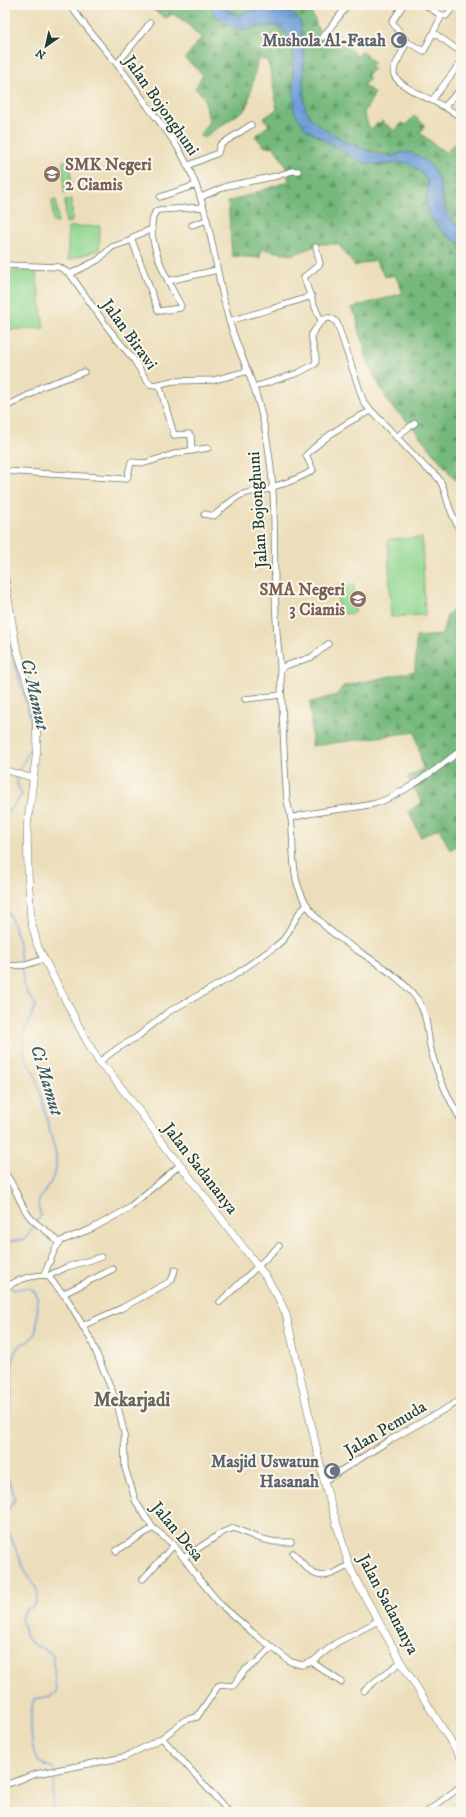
<svg xmlns="http://www.w3.org/2000/svg" width="466" height="1817" font-family="'IM FELL DW Pica',serif">
  <style>
    .green { fill: #91d791; stroke: #588a62 }
    .forest { fill: url(#forest-firs); stroke: #4a7a58 }
    .park { fill: url(#park-crowns); stroke: #588a62 }
    .water { fill: url(#water-ripples); stroke: #486e86 }
    .lines { fill: none; stroke-linecap: round; stroke-linejoin: round }
    .stream { stroke: #709fd9; stroke-width: 1.5 }
    .minor-casing { stroke: #677563; stroke-width: 7 }
    .tertiary-casing { stroke: #677563; stroke-width: 8 }
    .minor { stroke: #fff; stroke-width: 5.5 }
    .tertiary { stroke: #fff; stroke-width: 7 }
    .labels { text-anchor: middle; stroke-width: 4; stroke-linejoin: round; paint-order: stroke }
    .worship-label { font-size: 17px; font-weight: bold; fill: #5b616d; stroke: #fbf7ec; text-anchor: end }
    .street-label { font-size: 17px; fill: #1f3d34; stroke: #fbf7ec }
    .education-label { font-size: 17px; font-weight: bold; fill: #785e54; stroke: #fbf7ec; text-anchor: start }
    .water-label { font-size: 18px; font-style: italic; fill: #375a66; stroke: #fbf7ec }
    .quarter-label { font-size: 19px; font-weight: bold; fill: #65635a; stroke: #fbf7ec }
  </style>
  <defs>
    <pattern id="forest-firs" width="22" height="20" patternUnits="userSpaceOnUse"><rect width="22" height="20" fill="#74b87b"/><path d="M5 1l3.5 6h-7zM16 11l3.5 6h-7z" fill="#5f9766"/></pattern>
    <pattern id="park-crowns" width="20" height="18" patternUnits="userSpaceOnUse"><rect width="20" height="18" fill="#91d791"/><path d="M2 6a3 3 0 1 1 6 0M12 15a3 3 0 1 1 6 0" fill="none" stroke="#7db97e"/></pattern>
    <pattern id="water-ripples" width="26" height="14" patternUnits="userSpaceOnUse"><rect width="26" height="14" fill="#709fd9"/><path d="M2 4q2-2 4 0t4 0M15 11q2-2 4 0t4 0" fill="none" stroke="#5b83b1"/></pattern>
  </defs>
  <rect width="100%" height="100%" fill="#fbf7ec"/>
  <filter id="ink" filterUnits="userSpaceOnUse"><feTurbulence type="fractalNoise" baseFrequency=".025" numOctaves="2"/><feDisplacementMap in="SourceGraphic" scale="8" xChannelSelector="R" yChannelSelector="G"/><feConvolveMatrix kernelMatrix="1 2 1 2 8 2 1 2 1" color-interpolation-filters="sRGB"/></filter>
  <filter id="wash" filterUnits="userSpaceOnUse"><feTurbulence type="fractalNoise" baseFrequency=".012" numOctaves="4" result="noise"/><feDisplacementMap in="SourceGraphic" scale="16" xChannelSelector="R" yChannelSelector="G"/><feGaussianBlur stdDeviation="0.9" result="paint"/><feColorMatrix in="noise" values="0 0 0 0 0 0 0 0 0 0 0 0 0 0 0 0 0 1.4 0 .05"/><feComposite in="paint" operator="in"/></filter>
  <g filter="url(#wash)">
    <rect width="100%" height="100%" fill="#ecdeba"/>
    <g class="green">
      <polygon points="100,226 99,250 68,260 68,227"/>
      <polygon points="5,271 36,272 44,328 5,330"/>
      <polygon points="422,538 425,615 391,617 388,539"/>
      <polygon points="354,584 355,613 338,614 337,585"/>
    </g>
    <g class="forest">
      <path d="M145,5h64l8,12 29,13 27,-5 5,2 12,10 3,9 1,65 12,18 56,33 21,3 23,-3 15,10 7,10c0,7 -2,15 -2,22 2,17 22,33 35,40v243l-52,-64 -20,-19 -22,-43 -3,-8 1,-8 -7,-16 -1,-12 -6,-9 52,-15 -8,-18 -10,2 -10,-17 -20,6 -17,-22h-17l-29,11 -30,-6 -2,9 -28,-2 -4,-54 61,-21 -4,-17 -12,-18 -8,1 -10,-11 14,-11 -5,-7 13,-9 -6,-36 -4,-13 -9,-1 -11,49 -44,30 -3,-2 9,-15 -5,-24 -9,-9 8,-13 -18,-17 16,-20 -16,-16 -12,-8 -7,4z"/>
      <polygon points="222,5 309,5 323,41 331,48 336,42 349,48 356,56 358,56 362,51 374,62 370,66 374,69 367,74 370,79 364,84 364,88 368,88 374,93 373,97 364,113 369,127 372,129 377,123 380,124 382,121 395,131 402,123 406,125 414,116 425,125 420,133 446,153 454,144 459,147 456,151 461,155 461,229 452,220 444,202 439,179 431,166 402,152 392,156 357,147 321,128 311,119 305,110 300,21 288,12 261,9 252,10 237,15 229,12"/>
      <polygon points="461,605 461,843 450,850 439,828 421,837 408,811 422,803 408,777 423,769 415,732 312,746 310,702 337,695 343,686 415,671 416,637 442,635 447,615"/>
    </g>
    <g class="park">
      <polygon points="70,160 72,192 64,193 63,161"/>
      <polygon points="72,199 72,222 66,223 65,200"/>
      <polygon points="52,200 56,200 58,223 53,222"/>
    </g>
    <path class="water" d="M209,5h13l7,7 8,3c6,-1 11,-4 17,-5 12,-2 35,-2 44,8 3,3 3,9 3,14 1,6 3,12 3,18 2,20 -6,52 7,68 11,14 64,40 81,38 11,-2 14,-7 26,0 30,16 17,43 34,65 2,3 6,5 9,8v15c-13,-7 -33,-23 -35,-40 0,-7 2,-15 2,-22l-7,-10 -15,-10 -23,3 -21,-3 -56,-33 -12,-18 -1,-65c-4,-11 -9,-18 -20,-21l-35,5 -21,-13z"/>
    <g class="lines">
      <g class="stream">
        <polyline points="5,614 16,668 30,717 33,744 18,772"/>
        <polyline points="5,818 8,812 22,795 17,783 16,775"/>
        <path d="M5,907c11,18 15,36 16,57"/>
        <polyline points="21,968 24,984 28,995 36,1005 23,1035 24,1055 36,1077 56,1155 56,1169 51,1182 39,1200 38,1206 41,1215 37,1221"/>
        <polyline points="5,1242 25,1239 35,1225"/>
        <polyline points="5,1280 8,1285"/>
        <path d="M5,1447c2,-18 5,-37 7,-55 0,-11 -1,-23 1,-33 5,-22 14,-11 21,-24 3,-5 3,-12 3,-17 2,-20 2,-36 -23,-28l-3,-3"/>
        <polyline points="5,1470 15,1497 13,1503 5,1513"/>
        <path d="M5,1524l22,51 9,13 2,6 -1,7 -4,6 -7,3 -5,8 5,19 7,7 17,8 3,5 3,35 -5,4 -17,3c-5,12 -4,51 4,62 4,4 9,5 14,6l1,2"/>
        <polyline points="54,1812 52,1803 55,1773"/>
      </g>
    </g>
  </g>
  <g filter="url(#ink)">
    <g class="lines">
      <g class="minor-casing">
        <g id="minor">
          <path d="M70,5c14,20 30,39 46,58 12,14 22,30 33,45 11,15 23,29 32,45 29,50 32,106 46,160 7,28 20,53 29,81 12,38 17,82 18,122 1,39 0,79 3,118 1,16 4,32 4,49 2,39 3,78 6,117 1,6 3,12 4,18 3,23 0,46 7,68 19,57 86,68 119,113 10,14 10,30 13,47 6,27 17,50 31,74"/>
          <path d="M403,5l-11,17 15,20 -13,26v7c9,17 50,27 67,43"/>
          <polyline points="425,5 439,14 446,16 455,5"/>
          <polyline points="434,33 461,52"/>
          <polyline points="323,37 348,5"/>
          <polyline points="407,42 424,51 442,15"/>
          <polyline points="117,64 150,23"/>
          <polyline points="433,99 461,62"/>
          <polyline points="445,106 461,89"/>
          <polyline points="187,166 218,153 220,145 251,125"/>
          <polyline points="160,197 196,185"/>
          <polyline points="201,197 227,186 277,176 292,171 298,171"/>
          <polyline points="192,225 207,220"/>
          <path d="M132,240l26,70 2,1 20,-3 1,-2c-11,-21 -40,-72 -25,-95l3,-1 44,-3"/>
          <path d="M316,247l4,17 -16,13c5,16 10,30 18,45"/>
          <polyline points="5,265 59,267 70,274 108,328 134,360 147,381 150,384 155,385 173,381 214,380 248,371"/>
          <polyline points="70,274 98,260 112,247 132,240 133,237 152,229"/>
          <polyline points="168,281 217,270"/>
          <polyline points="229,321 271,309 312,296"/>
          <polyline points="159,384 174,435 189,434 191,436 192,451"/>
          <path d="M254,387l44,-14 17,-9c4,-7 -5,-20 -3,-30 6,-9 15,-24 25,-11l27,80 63,66c16,8 17,22 22,37 3,9 8,18 12,27"/>
          <polyline points="5,407 33,393 41,387 84,372"/>
          <polyline points="396,437 415,423"/>
          <polyline points="5,471 127,479 131,462 145,463 177,453 208,448"/>
          <path d="M272,487c15,-4 28,-8 41,-17l-7,-15c20,-19 39,-33 65,-44"/>
          <path d="M204,514l10,2c23,-21 26,-24 58,-27"/>
          <polyline points="280,670 285,666 312,657 328,644"/>
          <polyline points="245,699 281,695"/>
          <polyline points="5,770 33,778"/>
          <path d="M291,818c27,-8 55,-8 82,-14 25,-6 67,-37 88,-54"/>
          <polyline points="5,966 26,965 44,959"/>
          <polyline points="99,1062 118,1048 137,1037 168,1012 232,977 276,946 284,939 299,913 307,905"/>
          <path d="M5,1173c11,14 14,30 24,43 8,11 22,15 29,27"/>
          <polyline points="44,1275 48,1276 68,1300 91,1340 117,1403 124,1432 125,1468 136,1502 153,1528 174,1545 200,1580 221,1605 252,1632 291,1662 302,1665 312,1662 336,1643 378,1621"/>
          <polyline points="48,1276 67,1267 101,1257"/>
          <path d="M5,1289c11,-10 25,-13 39,-14l11,-26 6,-8 30,-12 35,-19 54,-45"/>
          <polyline points="63,1294 113,1269"/>
          <polyline points="220,1302 279,1246"/>
          <polyline points="82,1326 122,1308 169,1282 172,1279 175,1270"/>
          <polyline points="324,1481 390,1440 461,1400"/>
          <polyline points="116,1551 153,1528"/>
          <path d="M293,1553c22,25 26,30 56,12"/>
          <polyline points="185,1557 223,1532 234,1528 258,1538 275,1542 291,1542"/>
          <polyline points="143,1579 174,1545"/>
          <polyline points="312,1662 341,1682"/>
          <polyline points="364,1691 374,1682 401,1662"/>
          <polyline points="162,1738 229,1812"/>
          <polyline points="5,1785 36,1774 125,1757 162,1738 185,1720 197,1717 218,1686 220,1685 233,1686 245,1670 258,1661 272,1647"/>
          <polyline points="427,1812 461,1786"/>
        </g>
      </g>
      <g class="tertiary-casing">
        <polyline id="tertiary" points="5,579 15,642 36,712 37,750 27,827 28,872 31,921 38,947 84,1036 99,1062 110,1073 266,1277 278,1297 286,1314 324,1481 349,1565 358,1584 401,1662 461,1758"/>
      </g>
      <use href="#minor" class="minor"/>
      <use href="#tertiary" class="tertiary"/>
    </g>
  </g>
  <defs>
    <g id="mosque-disc" transform="scale(0.9)"><circle r="9.5" fill="#6b7280" stroke="#fbf7ec"/><path d="M3.5-4.9A6 6 0 1 0 3.5 4.9A5 5 0 1 1 3.5-4.9Z" fill="#fff"/></g>
    <g id="school-disc" transform="scale(0.9)"><circle r="9.5" fill="#8d6e63" stroke="#fbf7ec"/><path d="M0-5L7-2L0 1L-7-2ZM-4 1L0 2.5L4 1V4Q0 6-4 4Z" fill="#fff"/></g>
  </defs>
  <g fill-rule="evenodd">
    <use href="#mosque-disc" x="399" y="40"/>
    <use href="#school-disc" x="52" y="174"/>
    <use href="#school-disc" x="358" y="599"/>
    <use href="#mosque-disc" x="332" y="1471"/>
  </g>
  <g class="labels">
    <g class="worship-label">
      <text x="386" y="46">Mushola Al-Fatah</text>
      <text x="319" y="1467">Masjid Uswatun<tspan x="319" dy="20">Hasanah</tspan></text>
    </g>
    <g class="street-label">
      <text transform="translate(162 105) rotate(55)" y="6">Jalan Bojonghuni</text>
      <text transform="translate(130 334) rotate(54)" y="6">Jalan Birawi</text>
      <text transform="translate(257 510) rotate(-94)" y="6">Jalan Bojonghuni</text>
      <text transform="translate(201 1168) rotate(52)" y="6">Jalan Sadananya</text>
      <text transform="translate(385 1428) rotate(-31)" y="6">Jalan Pemuda</text>
      <text transform="translate(178 1531) rotate(50)" y="6">Jalan Desa</text>
      <text transform="translate(389 1604) rotate(62)" y="6">Jalan Sadananya</text>
    </g>
    <g class="education-label">
      <text x="65" y="170">SMK Negeri<tspan x="65" dy="20">2 Ciamis</tspan></text>
      <text x="345" y="595" text-anchor="end">SMA Negeri<tspan x="345" dy="20">3 Ciamis</tspan></text>
    </g>
    <g class="water-label">
      <text transform="translate(35 694) rotate(77)" y="6">Ci Mamut</text>
      <text transform="translate(47 1080) rotate(73)" y="6">Ci Mamut</text>
    </g>
    <g class="quarter-label">
      <text x="132" y="1406">Mekarjadi</text>
    </g>
  </g>
  <rect width="466" height="1817" fill="none" stroke="#fbf7ec" stroke-width="20"/>
  <g transform="translate(46 46) rotate(214)" stroke="#fbf7ec" stroke-width="3" paint-order="stroke">
  <path d="M0-3L7 15L0 10L-7 15Z" fill="#1f3d34"/>
  <text y="-6" font-size="11" font-weight="bold" text-anchor="middle" fill="#1f3d34">N</text>
  </g>
</svg>
